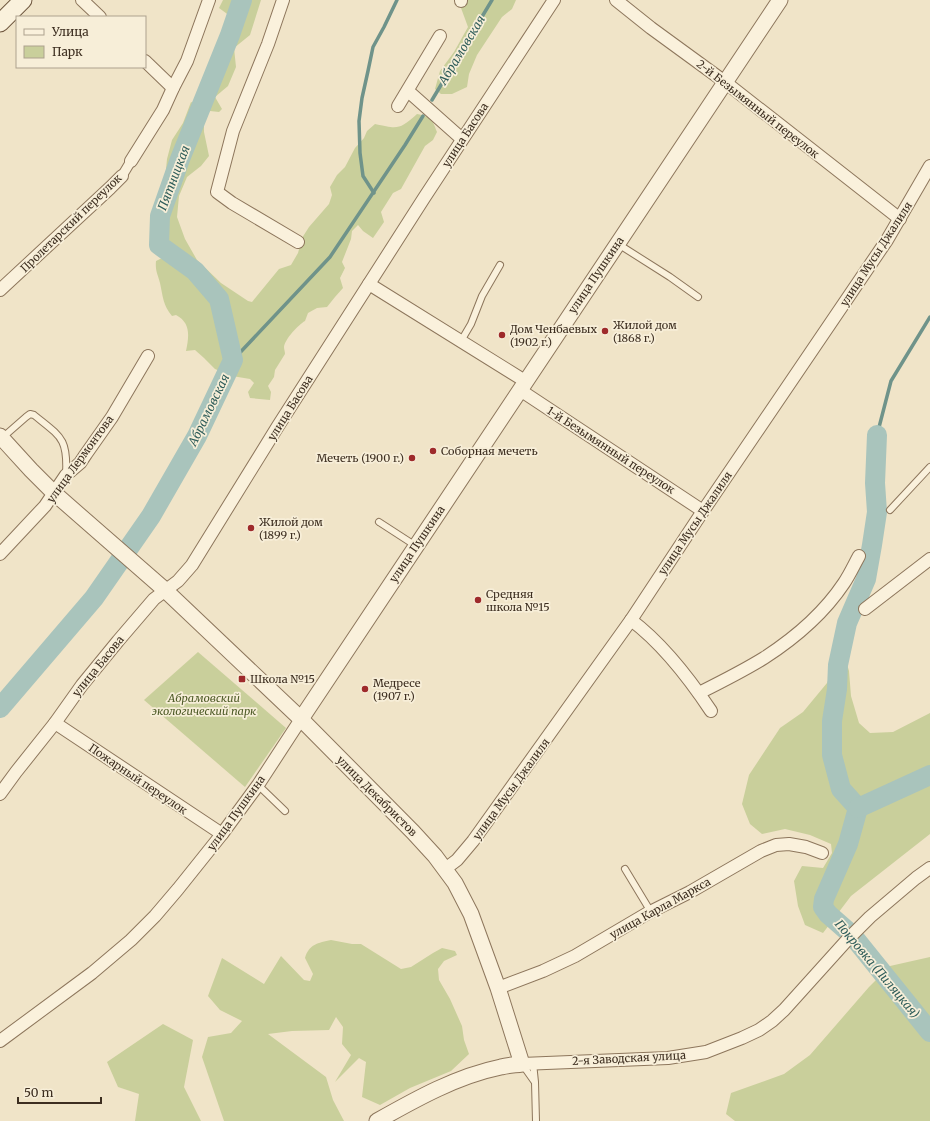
<svg xmlns="http://www.w3.org/2000/svg" width="930" height="1121" font-family="Merriweather,serif">
  <style>
    .green { fill: #c9cf9b }
    .lines { fill: none; stroke-linecap: round; stroke-linejoin: round }
    .stream { stroke: #6f938a; stroke-width: 3.5 }
    .river { stroke: #a9c4bc; stroke-width: 20 }
    .service-casing { stroke: #8d765c; stroke-width: 8 }
    .pedestrian-casing { stroke: #8d765c; stroke-width: 11 }
    .minor-casing { stroke: #8d765c; stroke-width: 14 }
    .tertiary-casing { stroke: #8d765c; stroke-width: 17 }
    .secondary-casing { stroke: #6f573f; stroke-width: 19 }
    .service { stroke: #faf1dc; stroke-width: 6 }
    .pedestrian { stroke: #faf1dc; stroke-width: 9 }
    .minor { stroke: #faf1dc; stroke-width: 12 }
    .tertiary { stroke: #faf1dc; stroke-width: 15 }
    .secondary { stroke: #faf1dc; stroke-width: 17 }
    .poi-dot { fill: #9e2a2b; stroke: #f7eed8; stroke-width: 1.5 }
    .labels { text-anchor: middle; stroke-width: 3.5; stroke-linejoin: round; paint-order: stroke }
    .street-label { font-size: 11px; fill: #3d2e20; stroke: #f7eed8 }
    .poi-label { font-size: 11px; fill: #3d2e20; stroke: #f7eed8; text-anchor: start }
    .park-label { font-size: 11px; font-style: italic; fill: #4d5a26; stroke: #f7eed8 }
    .water-label { font-size: 12px; font-style: italic; fill: #2f5d5a; stroke: #f7eed8 }
  </style>
  <rect width="100%" height="100%" fill="#f0e4c8"/>
  <g class="green">
    <path d="M223,0h38l-11,35 -16,13 2,19 -8,19 -13,11 7,12 -3,3 -9,-1 -6,5v16l5,24 -8,10 -14,11 -8,19 -2,21 8,22 12,21 24,23 27,18 4,1 27,-33 12,-4 7,-12 4,-15 7,-11 20,-23 3,-9 -2,-8 7,-12 8,-8 10,-19 9,-10 3,-7 8,-7c23,5 24,6 42,-10 15,3 15,5 20,18l-4,8 -8,6 -24,43 -8,4 -12,19 3,10 -11,16 -10,-7 -5,-6 -6,6 -1,8 -9,23 3,6 -5,10 3,10 -8,9 -8,10 -10,1 -9,5 -3,8c-7,4 -20,18 -21,26 0,2 1,5 1,7l-10,16 -1,7 -6,9 3,6 -1,8 -20,-2 -2,-6 6,-9 -4,-4 -18,-3 -17,-7 -11,-11 -9,-8 -9,1c3,-15 5,-28 -10,-36l-4,1c-9,-11 -9,-19 -12,-33 -2,-8 -5,-12 -4,-22l6,-3 2,-6 -1,-8 3,-6 -1,-3h-8l-1,-5 2,-12 1,-14 5,-14 3,-31 5,-19 11,-17 8,-21 13,6 7,-1 -12,-13c1,-4 3,-4 6,-7 4,-5 4,-13 3,-19l5,-5 17,-47 -11,-8z"/>
    <polygon points="466,0 516,0 512,9 502,17 477,55 469,74 467,87 452,94 441,94 435,89 440,71 454,52 468,27 461,8"/>
    <polygon points="842,647 849,671 851,696 859,723 870,733 893,732 930,713 930,834 851,896 823,933 805,925 798,906 794,881 802,866 823,868 832,853 831,844 810,835 785,829 762,834 750,824 742,804 749,775 780,728 803,712 827,683"/>
    <polygon points="198,652 286,728 245,787 144,700"/>
    <path d="M331,940l21,4h9l40,25 10,-2 22,-14 9,-5 13,3 2,4 -13,6 -6,8 1,11 11,19 12,27 2,14 5,14 -18,17 -41,17 -30,17 -18,-8 4,-35 -7,-4 -24,24 16,-27 -9,-11 1,-17 -7,-10 -7,13 -37,1 -24,3 58,43 7,23 11,21h-120l-22,-64 6,-20 23,-4 11,-12 -22,-11 -12,-14 14,-38 42,26 17,-28 23,24 6,1 3,-7 -8,-16c4,-14 13,-15 26,-18z"/>
    <polygon points="930,957 930,1121 735,1121 726,1114 731,1093 784,1074 810,1055 869,987 890,966"/>
    <polygon points="163,1024 193,1040 184,1087 201,1121 135,1121 139,1094 118,1087 107,1062"/>
  </g>
  <g class="lines">
    <g class="stream">
      <polyline points="432,100 492,0"/>
      <polyline points="374,193 363,176 360,153 359,121 362,98 368,71 373,47 384,27 397,0"/>
      <polyline points="233,360 330,257 405,145 423,116"/>
      <polyline points="877,435 891,381 930,317"/>
    </g>
    <g class="river">
      <polyline points="877,435 875,483 877,512 872,545 866,579 847,623 838,665 837,689 832,721 832,755 841,789 858,808 848,844 824,899 823,907 828,914 852,935 930,1032"/>
      <polyline points="0,708 94,598 151,516 197,436 233,360 219,299 195,271 159,245 160,216 180,159 230,35 242,0"/>
      <polyline points="858,808 930,775"/>
    </g>
    <g class="service-casing">
      <g id="service">
        <polyline points="618,244 670,277 698,297"/>
        <polyline points="461,341 471,324 482,296 500,265"/>
        <path d="M2,438l24,-21 4,-3 4,1c27,22 34,23 32,60"/>
        <polyline points="890,510 930,467"/>
        <polyline points="379,522 416,546"/>
        <polyline points="258,785 285,811"/>
        <polyline points="625,869 651,912"/>
        <polyline points="533,1063 535,1082 536,1121"/>
        <polyline points="522,1064 534,1081"/>
      </g>
    </g>
    <g class="pedestrian-casing">
      <polyline id="pedestrian" points="122,176 131,161"/>
    </g>
    <g class="minor-casing">
      <g id="minor">
        <polyline points="82,0 100,17"/>
        <polyline points="283,0 268,44 233,131 217,192 232,203 298,242"/>
        <polyline points="616,0 651,28 725,82 900,219"/>
        <polyline points="461,1 461,0"/>
        <polyline points="145,61 173,88"/>
        <polyline points="408,91 462,139"/>
        <polyline points="398,106 440,36"/>
        <polyline points="131,161 163,110 173,88 187,61 209,0"/>
        <polyline points="369,284 525,381"/>
        <polyline points="0,290 110,188 122,176"/>
        <polyline points="520,390 703,511"/>
        <polyline points="0,554 45,506 66,475 80,463 86,454 112,417 148,356"/>
        <polyline points="865,609 930,559"/>
        <path d="M631,620c32,24 58,58 80,91"/>
        <path d="M699,693c22,-11 44,-22 65,-35 31,-20 60,-45 80,-75 6,-9 10,-18 15,-27"/>
        <polyline points="55,723 222,834"/>
        <polyline points="0,794 16,772 55,723 82,685 118,641 154,599 178,581 192,565 278,426 424,198 554,0"/>
        <polyline points="445,869 457,860 473,841 631,620 703,511 887,240 930,166"/>
        <polyline points="498,988 543,971 575,956 648,913 690,892 761,851 776,845 789,844 806,847 822,853"/>
        <polyline points="0,1041 92,973 131,940 155,916 178,889 222,834 258,785 301,719"/>
        <polyline points="522,1064 668,1058 706,1052 742,1038 759,1030 772,1021 784,1010 848,939 870,917 916,878 930,868"/>
      </g>
    </g>
    <g class="tertiary-casing">
      <g id="tertiary">
        <path d="M0,436l31,34 23,23 111,97 136,129 112,113 22,24 20,27 16,31 27,74 24,76c-7,1 -14,1 -21,3 -44,9 -85,32 -124,54"/>
        <polyline points="301,719 780,0"/>
      </g>
    </g>
    <g class="secondary-casing">
      <polyline id="secondary" points="0,23 23,0"/>
    </g>
    <use href="#service" class="service"/>
    <use href="#pedestrian" class="pedestrian"/>
    <use href="#minor" class="minor"/>
    <use href="#tertiary" class="tertiary"/>
    <use href="#secondary" class="secondary"/>
  </g>
  <g class="poi-dot">
    <circle cx="605" cy="331" r="4"/>
    <circle cx="502" cy="335" r="4"/>
    <circle cx="433" cy="451" r="4"/>
    <circle cx="412" cy="458" r="4"/>
    <circle cx="251" cy="528" r="4"/>
    <circle cx="478" cy="600" r="4"/>
    <rect x="238" y="675" width="8" height="8" rx="2"/>
    <circle cx="365" cy="689" r="4"/>
  </g>
  <g class="labels">
    <g class="street-label">
      <text transform="translate(758 109) rotate(38)" y="4">2-й Безымянный переулок</text>
      <text transform="translate(465 135) rotate(-57)" y="4">улица Басова</text>
      <text transform="translate(71 223) rotate(-44)" y="4">Пролетарский переулок</text>
      <text transform="translate(876 254) rotate(-57)" y="4">улица Мусы Джалиля</text>
      <text transform="translate(596 275) rotate(-56)" y="4">улица Пушкина</text>
      <text transform="translate(290 408) rotate(-58)" y="4">улица Басова</text>
      <text transform="translate(611 450) rotate(33)" y="4">1-й Безымянный переулок</text>
      <text transform="translate(80 459) rotate(-54)" y="4">улица Лермонтова</text>
      <text transform="translate(695 523) rotate(-56)" y="4">улица Мусы Джалиля</text>
      <text transform="translate(417 544) rotate(-56)" y="4">улица Пушкина</text>
      <text transform="translate(98 666) rotate(-51)" y="4">улица Басова</text>
      <text transform="translate(138 779) rotate(34)" y="4">Пожарный переулок</text>
      <text transform="translate(511 789) rotate(-54)" y="4">улица Мусы Джалиля</text>
      <text transform="translate(377 796) rotate(45)" y="4">улица Декабристов</text>
      <text transform="translate(236 813) rotate(-54)" y="4">улица Пушкина</text>
      <text transform="translate(660 908) rotate(-29)" y="4">улица Карла Маркса</text>
      <text transform="translate(629 1058) rotate(-3)" y="4">2-я Заводская улица</text>
    </g>
    <g class="poi-label">
      <text x="613" y="329">Жилой дом<tspan x="613" dy="13">(1868 г.)</tspan></text>
      <text x="510" y="333">Дом Ченбаевых<tspan x="510" dy="13">(1902 г.)</tspan></text>
      <text x="441" y="455">Соборная мечеть</text>
      <text x="404" y="462" text-anchor="end">Мечеть (1900 г.)</text>
      <text x="259" y="526">Жилой дом<tspan x="259" dy="13">(1899 г.)</tspan></text>
      <text x="486" y="598">Средняя<tspan x="486" dy="13">школа №15</tspan></text>
      <text x="250" y="683">Школа №15</text>
      <text x="373" y="687">Медресе<tspan x="373" dy="13">(1907 г.)</tspan></text>
    </g>
    <g class="park-label">
      <text x="204" y="702">Абрамовский<tspan x="204" dy="13">экологический парк</tspan></text>
    </g>
    <g class="water-label">
      <text transform="translate(462 50) rotate(-59)" y="4">Абрамовская</text>
      <text transform="translate(174 178) rotate(-69)" y="4">Пятницкая</text>
      <text transform="translate(209 410) rotate(-64)" y="4">Абрамовская</text>
      <text transform="translate(877 969) rotate(50)" y="4">Покровка (Пиляцкая)</text>
    </g>
  </g>
  <rect x="16" y="16" width="130" height="52" fill="#f7eed8" stroke="#ada18e"/>
  <rect x="24" y="29" width="20" height="6" fill="#faf1dc" stroke="#ada18e"/>
  <text x="52" y="36" font-size="12" fill="#3d2e20">Улица</text>
  <rect x="24" y="46" width="20" height="12" fill="#c9cf9b" stroke="#ada18e"/>
  <text x="52" y="56" font-size="12" fill="#3d2e20">Парк</text>
  <path d="M18 1097v6h83v-6" fill="none" stroke="#3d2e20" stroke-width="2"/>
  <text x="24" y="1097" font-size="12" fill="#3d2e20" stroke="#f7eed8" stroke-width="3" paint-order="stroke">50 m</text>
</svg>
